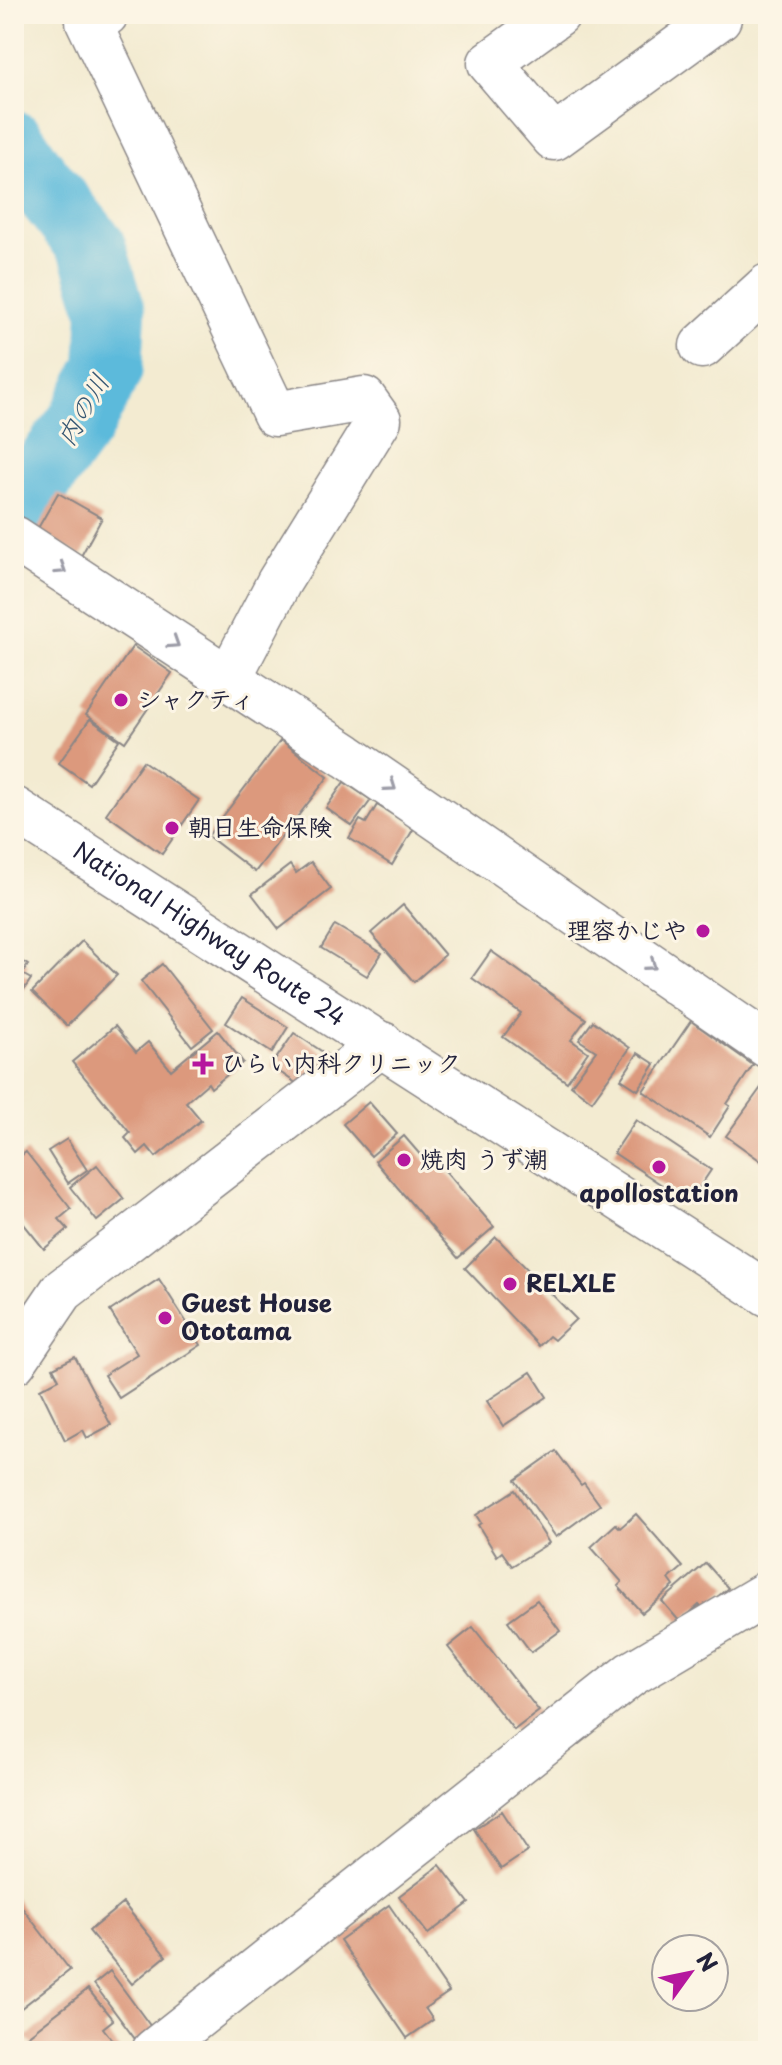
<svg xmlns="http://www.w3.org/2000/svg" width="782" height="2065" font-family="'Playpen Sans','Klee One',sans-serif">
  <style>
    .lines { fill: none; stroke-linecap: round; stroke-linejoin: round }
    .river { stroke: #5cbadb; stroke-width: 68 }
    .building { fill: #dc997d }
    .minor-casing { stroke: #8a8686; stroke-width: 47 }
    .highway-casing { stroke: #8a8686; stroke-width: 47 }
    .minor { stroke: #fff; stroke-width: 44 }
    .highway { stroke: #fff; stroke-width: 44 }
    .oneway { stroke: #9c9ca7 }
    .poi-dot { fill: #b5179e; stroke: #fcf5e5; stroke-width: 3 }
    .labels { text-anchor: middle; stroke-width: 6; stroke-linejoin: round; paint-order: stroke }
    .poi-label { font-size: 24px; font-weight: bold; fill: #22223b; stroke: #fcf5e5; text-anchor: start }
    .street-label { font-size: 24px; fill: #22223b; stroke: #fcf5e5 }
    .water-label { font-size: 26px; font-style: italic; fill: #365773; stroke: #fcf5e5 }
  </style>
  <rect width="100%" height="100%" fill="#fcf5e5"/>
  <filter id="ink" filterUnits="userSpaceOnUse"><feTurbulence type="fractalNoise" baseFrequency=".0125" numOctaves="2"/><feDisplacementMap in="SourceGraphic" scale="16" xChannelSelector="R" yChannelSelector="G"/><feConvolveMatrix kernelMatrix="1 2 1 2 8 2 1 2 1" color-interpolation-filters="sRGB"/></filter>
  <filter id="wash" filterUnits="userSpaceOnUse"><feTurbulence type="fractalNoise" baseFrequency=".006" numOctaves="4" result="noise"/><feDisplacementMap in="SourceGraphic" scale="32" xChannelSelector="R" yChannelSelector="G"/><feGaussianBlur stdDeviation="1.8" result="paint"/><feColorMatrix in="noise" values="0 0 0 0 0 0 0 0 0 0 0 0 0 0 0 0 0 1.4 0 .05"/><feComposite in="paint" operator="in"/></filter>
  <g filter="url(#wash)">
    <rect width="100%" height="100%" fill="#f3ebd1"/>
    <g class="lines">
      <polyline class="river" points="14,145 32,172 92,247 112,312 109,368 80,424 23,501 14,507"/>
    </g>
    <g id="blocks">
      <g class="building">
        <polygon points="58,493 102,518 81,556 37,530"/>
        <polygon points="133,646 172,673 125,742 86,715"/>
        <polygon points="90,719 119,740 89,784 59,763"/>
        <polygon points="281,740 328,777 255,872 208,836"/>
        <polygon points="143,761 199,800 162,854 106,814"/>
        <polygon points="344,782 371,800 352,826 326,808"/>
        <polygon points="377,805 414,828 392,865 349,838 360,820 366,823"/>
        <polygon points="311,862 331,889 279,929 252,894 290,865 296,873"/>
        <polygon points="403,905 445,955 414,982 371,933"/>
        <polygon points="335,925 382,953 367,976 321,948"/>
        <polygon points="82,941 117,975 67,1026 32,992"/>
        <polygon points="491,951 586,1019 571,1040 588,1052 567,1082 503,1037 521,1013 472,978"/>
        <polygon points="14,956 28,965 22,974 31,979 14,1004"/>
        <polygon points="162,964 213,1029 192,1046 141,981"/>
        <polygon points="242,998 288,1027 272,1053 226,1023"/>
        <polygon points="593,1021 630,1048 592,1101 571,1085 596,1051 579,1040"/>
        <polygon points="691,1021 753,1065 727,1104 730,1106 710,1137 643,1091"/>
        <polygon points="115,1026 136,1052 148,1042 171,1070 218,1031 243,1062 211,1088 208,1083 186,1102 201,1120 156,1157 147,1146 138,1154 125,1138 130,1133 72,1062"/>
        <polygon points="294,1033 332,1058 309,1092 271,1066"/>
        <polygon points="638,1053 655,1064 638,1090 621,1079"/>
        <polygon points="768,1078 768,1166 726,1136"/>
        <polygon points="369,1102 397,1134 371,1156 343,1124"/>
        <polygon points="636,1120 711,1170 689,1203 614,1153"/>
        <polygon points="404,1136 429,1165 435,1159 494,1227 458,1258 375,1161"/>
        <polygon points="67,1139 87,1170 68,1183 48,1151"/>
        <polygon points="26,1152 71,1209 59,1219 68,1229 44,1249 14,1212 14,1205 19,1201 14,1195 14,1161"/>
        <polygon points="97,1165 124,1199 97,1221 70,1187"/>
        <polygon points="496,1237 576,1319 554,1340 549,1336 539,1346 465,1268"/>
        <polygon points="159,1279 201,1345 119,1398 104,1375 137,1354 110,1311"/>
        <polygon points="75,1357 111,1425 87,1438 83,1430 65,1440 40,1389 59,1379 53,1368"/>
        <polygon points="531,1372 547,1397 503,1426 487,1401"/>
        <polygon points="556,1451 581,1485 584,1483 600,1505 556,1537 515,1480"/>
        <polygon points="515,1490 549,1543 512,1566 502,1552 497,1556 478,1525 481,1523 476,1515"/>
        <polygon points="636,1514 683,1567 669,1579 674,1586 642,1613 618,1586 622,1582 591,1547 616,1524 620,1528"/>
        <polygon points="706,1563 728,1588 703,1609 699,1605 680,1622 662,1601"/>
        <polygon points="537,1600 560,1631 531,1652 508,1621"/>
        <polygon points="473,1627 539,1711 514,1730 448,1647"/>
        <polygon points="502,1811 528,1851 501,1869 474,1829"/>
        <polygon points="440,1865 469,1903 428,1934 399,1896"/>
        <polygon points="14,1897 70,1970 16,2012 14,2009"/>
        <polygon points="123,1903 166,1956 132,1984 89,1931"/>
        <polygon points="389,1905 449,1992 425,2008 433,2020 407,2038 340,1940"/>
        <polygon points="110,1971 154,2031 138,2043 94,1984"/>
        <polygon points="88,1989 113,2020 103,2028 121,2051 38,2051 26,2037"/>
      </g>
    </g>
  </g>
  <g filter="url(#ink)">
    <use href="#blocks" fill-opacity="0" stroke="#8a8686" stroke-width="2"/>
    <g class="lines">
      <g class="minor-casing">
        <g id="minor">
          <polyline points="106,14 88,21 275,414 364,399 379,420 279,582 229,678"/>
          <polyline points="558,14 490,63 554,138 719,18 713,14"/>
          <polyline points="702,346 768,286"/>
          <polyline points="14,538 347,756 768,1046"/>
          <polyline points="14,1362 62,1291 382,1044"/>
          <polyline points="154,2051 631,1674 768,1593"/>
        </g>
      </g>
      <g class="highway-casing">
        <g id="highway">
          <path id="s1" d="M14,809l754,485"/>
        </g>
      </g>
      <use href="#minor" class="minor"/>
      <use href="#highway" class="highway"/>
    </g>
    <defs><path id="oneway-chevron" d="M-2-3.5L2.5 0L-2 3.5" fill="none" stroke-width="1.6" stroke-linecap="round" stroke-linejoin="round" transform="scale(2)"/></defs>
    <g class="oneway">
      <use href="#oneway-chevron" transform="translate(61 569) rotate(33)"/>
      <use href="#oneway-chevron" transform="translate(174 643) rotate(33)"/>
      <use href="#oneway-chevron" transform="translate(391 786) rotate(35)"/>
      <use href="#oneway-chevron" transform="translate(651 965) rotate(35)"/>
    </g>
  </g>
  <g class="poi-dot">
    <circle cx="121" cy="700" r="8"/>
    <circle cx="172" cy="828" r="8"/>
    <circle cx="703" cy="931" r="8"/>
    <path d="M199 1052h8v8h8v8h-8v8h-8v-8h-8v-8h8z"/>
    <circle cx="404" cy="1160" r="8"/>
    <circle cx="659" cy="1167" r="8"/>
    <circle cx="510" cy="1284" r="8"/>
    <circle cx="165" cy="1318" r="8"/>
  </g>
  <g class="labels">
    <g class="poi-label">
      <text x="137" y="708">シャクティ</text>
      <text x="188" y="836">朝日生命保険</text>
      <text x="687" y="939" text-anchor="end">理容かじや</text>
      <text x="221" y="1072">ひらい内科クリニック</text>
      <text x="420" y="1168">焼肉 うず潮</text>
      <text x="659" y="1202" text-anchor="middle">apollostation</text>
      <text x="526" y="1292">RELXLE</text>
      <text x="181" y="1312">Guest House<tspan x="181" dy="28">Ototama</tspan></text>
    </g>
    <g class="street-label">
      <text dy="8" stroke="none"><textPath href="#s1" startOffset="232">National Highway Route 24</textPath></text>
    </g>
    <g class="water-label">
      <text transform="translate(83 410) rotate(-60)" y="9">内の川</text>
    </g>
  </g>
  <rect width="782" height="2065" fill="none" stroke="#fcf5e5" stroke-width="48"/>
  <g transform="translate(690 1973) rotate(57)"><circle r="38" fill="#fcf5e5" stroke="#a5a1a1" stroke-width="2"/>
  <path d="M0-6L14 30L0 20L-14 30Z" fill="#b5179e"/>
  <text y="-12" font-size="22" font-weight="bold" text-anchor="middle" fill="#22223b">N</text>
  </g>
</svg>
